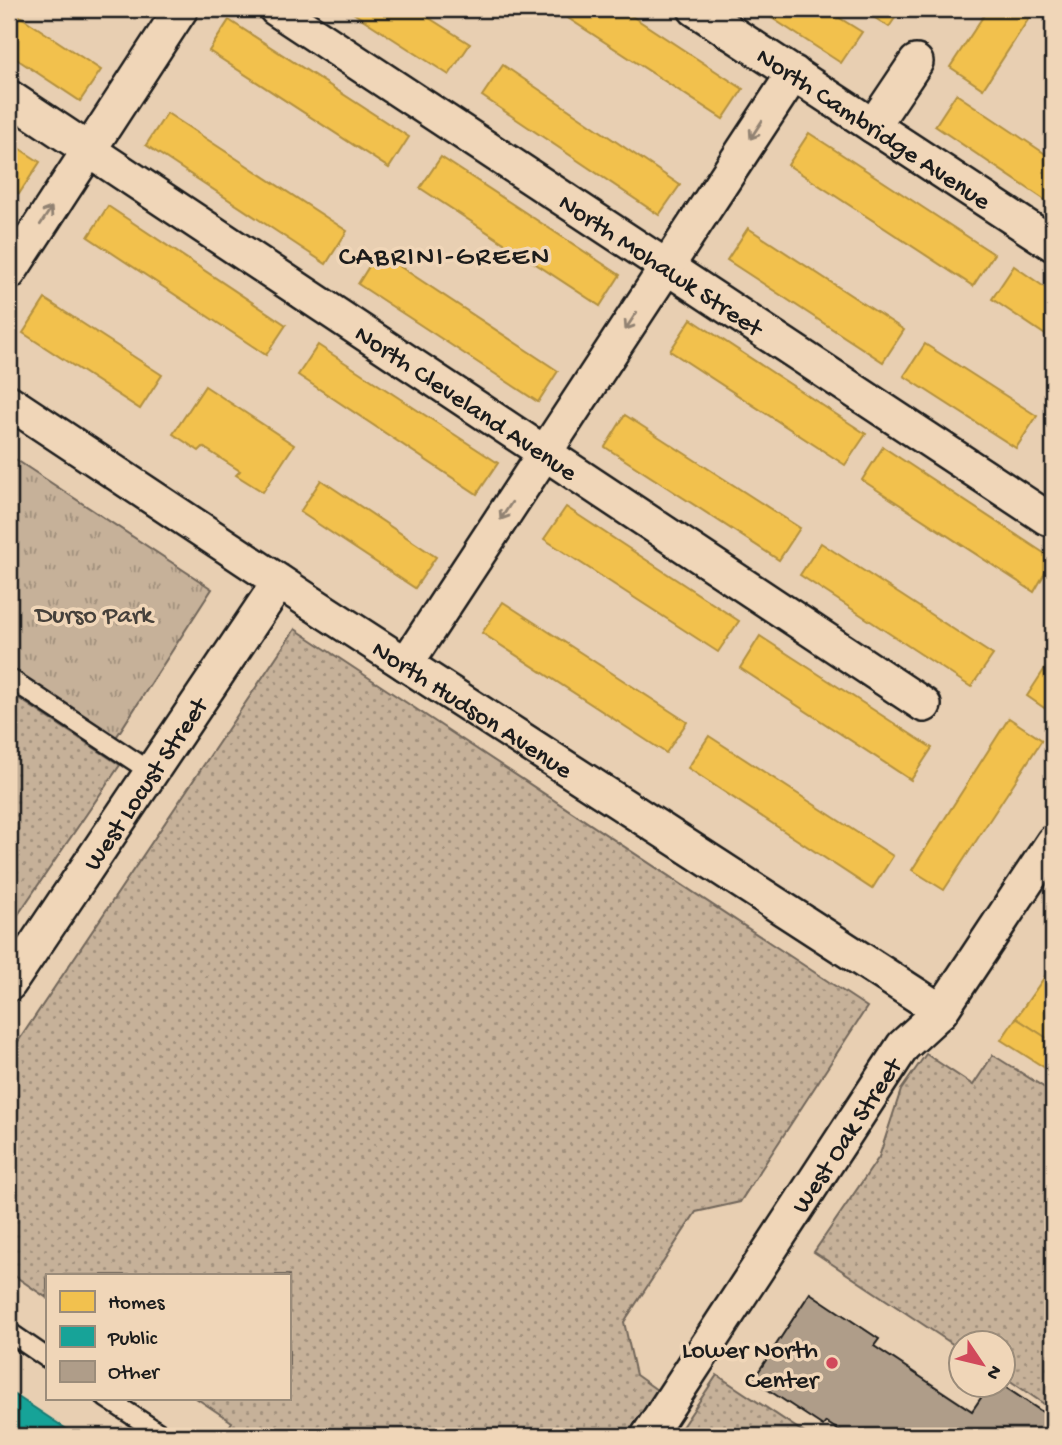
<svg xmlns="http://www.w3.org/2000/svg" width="1062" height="1445" font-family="'Gochi Hand',sans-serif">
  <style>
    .grass { fill: url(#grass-dots); stroke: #71665a; stroke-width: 2 }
    .park { fill: url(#park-tufts); stroke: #71665a; stroke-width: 2 }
    .homes { fill: #f2c14e; stroke: #b2903f; stroke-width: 2 }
    .public { fill: #17a398; stroke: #187a73; stroke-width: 2 }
    .building { fill: #af9d89; stroke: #1c1c1c; stroke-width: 2 }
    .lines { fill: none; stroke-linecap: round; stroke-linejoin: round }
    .lane-casing { stroke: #1c1c1c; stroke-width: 23 }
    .street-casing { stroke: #1c1c1c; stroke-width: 38 }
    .lane { stroke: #f0d6b8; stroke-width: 18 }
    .street { stroke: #f0d6b8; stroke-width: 33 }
    .oneway { stroke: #918272 }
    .poi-dot { fill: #d1495b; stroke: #f0d6b8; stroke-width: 2.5 }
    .labels { text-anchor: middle; stroke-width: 7; stroke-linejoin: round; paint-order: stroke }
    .street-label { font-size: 26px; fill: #1c1c1c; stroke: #f0d6b8 }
    .park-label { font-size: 26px; fill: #46413b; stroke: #f0d6b8 }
    .poi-label { font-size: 26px; fill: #1c1c1c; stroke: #f0d6b8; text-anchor: end }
    .neighbourhood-label { font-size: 28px; letter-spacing: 2px; fill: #1c1c1c; stroke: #f0d6b8 }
  </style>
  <defs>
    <pattern id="grass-dots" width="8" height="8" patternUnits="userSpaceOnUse" patternTransform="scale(1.75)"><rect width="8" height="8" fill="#c6b199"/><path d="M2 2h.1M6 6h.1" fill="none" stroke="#a08f7c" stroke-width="1.8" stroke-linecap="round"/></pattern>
    <pattern id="park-tufts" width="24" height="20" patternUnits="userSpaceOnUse" patternTransform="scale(1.75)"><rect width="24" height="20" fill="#c6b199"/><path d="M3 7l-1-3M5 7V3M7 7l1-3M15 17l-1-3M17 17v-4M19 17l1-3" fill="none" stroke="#a08f7c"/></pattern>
  </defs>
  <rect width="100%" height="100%" fill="#e8cfb2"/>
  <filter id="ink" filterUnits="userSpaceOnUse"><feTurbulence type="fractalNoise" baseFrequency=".0143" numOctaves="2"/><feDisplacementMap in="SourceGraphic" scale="14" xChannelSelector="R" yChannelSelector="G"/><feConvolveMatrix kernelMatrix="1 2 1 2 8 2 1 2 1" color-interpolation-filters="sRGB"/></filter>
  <g filter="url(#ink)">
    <g class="grass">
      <polygon points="295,629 867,1007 740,1202 696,1212 624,1322 636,1375 657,1390 627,1436 224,1436 232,1422 196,1398 289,1398 289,1275 47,1275 47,1298 9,1272 9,1055"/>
      <polygon points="9,692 120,765 17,916 9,910"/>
      <polygon points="926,1054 973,1085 993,1055 1053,1093 1053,1410 1003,1376 1002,1344 960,1344 960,1349 814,1252 879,1157 901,1090"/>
      <polygon points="717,1375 809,1436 676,1436"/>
    </g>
    <polygon class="park" points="9,455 212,589 115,739 9,667"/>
    <g class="homes">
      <polygon points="9,9 101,70 80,101 9,54"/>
      <polygon points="347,9 415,9 470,44 449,75"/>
      <polygon points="554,9 621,9 743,89 723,119"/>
      <polygon points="758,9 825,9 862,32 841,63"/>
      <polygon points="861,9 901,9 889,27"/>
      <polygon points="988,9 1035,9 983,89 950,67"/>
      <polygon points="229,20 409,137 389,168 209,51"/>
      <polygon points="503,65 680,185 659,215 482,96"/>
      <polygon points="956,94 1053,159 1051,204 935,126"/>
      <polygon points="167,113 347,231 326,264 146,145"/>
      <polygon points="809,133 994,254 973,286 788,165"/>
      <polygon points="9,142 40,162 19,194 9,187"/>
      <polygon points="441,157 620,275 600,306 420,188"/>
      <polygon points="108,206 286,325 266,355 88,237"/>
      <polygon points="748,228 904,330 883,362 727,260"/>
      <polygon points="378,252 558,371 538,402 358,284"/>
      <polygon points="1014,266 1053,293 1053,340 992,299"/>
      <polygon points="45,299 162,375 140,409 23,333"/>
      <polygon points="691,319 866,434 845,465 670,351"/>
      <polygon points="925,344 1037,416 1016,448 904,376"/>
      <polygon points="318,345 498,463 477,494 298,375"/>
      <polygon points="205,386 294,445 263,492 236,475 240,471 203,447 199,451 173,434"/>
      <polygon points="625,415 800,528 779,560 605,447"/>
      <polygon points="883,447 1053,559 1034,592 862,480"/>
      <polygon points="321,480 436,557 415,588 300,512"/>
      <polygon points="566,507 739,621 718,652 544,539"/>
      <polygon points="821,543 993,655 971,687 800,575"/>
      <polygon points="503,602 687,722 666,753 482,633"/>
      <polygon points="760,636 932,748 911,780 740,668"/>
      <polygon points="1053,656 1053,714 1027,696"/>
      <polygon points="1009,718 1042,740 944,890 912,870"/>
      <polygon points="709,736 893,856 872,889 688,768"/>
      <polygon points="1046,975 1053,980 1053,1042 1016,1018"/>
      <polygon points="1016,1018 1053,1042 1053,1066 1050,1071 1001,1040"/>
    </g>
    <polygon class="public" points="9,1391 77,1436 9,1436"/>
    <polygon class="building" points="810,1293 879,1339 874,1346 972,1411 989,1386 1002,1385 1053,1419 1053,1436 847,1436 826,1422 823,1426 753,1380"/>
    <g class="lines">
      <g class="lane-casing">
        <g id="lane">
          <polyline points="9,678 151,772"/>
          <polyline points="9,1332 47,1358"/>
          <polyline points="106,1398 164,1436"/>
        </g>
      </g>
      <g class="street-casing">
        <g id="street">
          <path id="s1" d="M276,9l771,509"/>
          <path id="s2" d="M695,9l358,235"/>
          <path id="s3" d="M9,97l915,608"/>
          <polyline points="873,126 916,62"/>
          <polyline points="9,273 181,9"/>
          <path id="s4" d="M9,402l301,200 631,409"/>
          <polyline points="406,664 794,73"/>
          <path id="s5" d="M9,984l270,-402"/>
          <path id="s6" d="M648,1436l255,-390 38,-35 112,-169"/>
        </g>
      </g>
      <use href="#lane" class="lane"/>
      <use href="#street" class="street"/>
    </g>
    <defs><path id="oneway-shaft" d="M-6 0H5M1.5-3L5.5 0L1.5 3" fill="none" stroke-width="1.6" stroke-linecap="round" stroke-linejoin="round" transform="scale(1.75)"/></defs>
    <g class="oneway">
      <use href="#oneway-shaft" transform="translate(756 130) rotate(123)"/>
      <use href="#oneway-shaft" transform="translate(46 216) rotate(-57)"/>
      <use href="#oneway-shaft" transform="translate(631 321) rotate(123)"/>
      <use href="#oneway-shaft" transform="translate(506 511) rotate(123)"/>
    </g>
  </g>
  <circle class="poi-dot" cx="832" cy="1363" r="7"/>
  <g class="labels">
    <g class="street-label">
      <text dy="9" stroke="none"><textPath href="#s2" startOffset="215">North Cambridge Avenue</textPath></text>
      <text dy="9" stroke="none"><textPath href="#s1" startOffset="462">North Mohawk Street</textPath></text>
      <text dy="9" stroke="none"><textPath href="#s3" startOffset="550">North Cleveland Avenue</textPath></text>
      <text dy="9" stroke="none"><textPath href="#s4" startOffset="556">North Hudson Avenue</textPath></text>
      <text dy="9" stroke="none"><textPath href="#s5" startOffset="242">West Locust Street</textPath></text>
      <text dy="9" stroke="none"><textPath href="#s6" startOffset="360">West Oak Street</textPath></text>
    </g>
    <g class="park-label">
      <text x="94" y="622">Durso Park</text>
    </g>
    <g class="poi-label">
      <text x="818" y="1357">Lower North<tspan x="818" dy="30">Center</tspan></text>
    </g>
    <g class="neighbourhood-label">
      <text x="445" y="264">CABRINI-GREEN</text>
    </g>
  </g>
  <rect width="1062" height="1445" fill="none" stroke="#f0d6b8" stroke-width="35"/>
  <rect x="18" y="18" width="1027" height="1410" fill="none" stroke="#1c1c1c" stroke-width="2.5" filter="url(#ink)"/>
  <rect x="46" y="1274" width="245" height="126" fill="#f0d6b8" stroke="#9b8c7a" stroke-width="2"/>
  <rect x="60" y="1291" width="35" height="21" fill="#f2c14e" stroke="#9b8c7a" stroke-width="2"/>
  <text x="108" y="1308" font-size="21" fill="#1c1c1c">Homes</text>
  <rect x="60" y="1326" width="35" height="21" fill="#17a398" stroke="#9b8c7a" stroke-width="2"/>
  <text x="108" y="1344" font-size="21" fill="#1c1c1c">Public</text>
  <rect x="60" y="1361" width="35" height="21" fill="#af9d89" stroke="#9b8c7a" stroke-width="2"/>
  <text x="108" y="1378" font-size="21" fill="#1c1c1c">Other</text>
  <g transform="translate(982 1364) rotate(125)"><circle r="33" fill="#f0d6b8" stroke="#9b8c7a" stroke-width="2"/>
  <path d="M0-5L12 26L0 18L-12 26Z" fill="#d1495b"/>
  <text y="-10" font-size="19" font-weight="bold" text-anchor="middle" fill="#1c1c1c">N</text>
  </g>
</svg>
